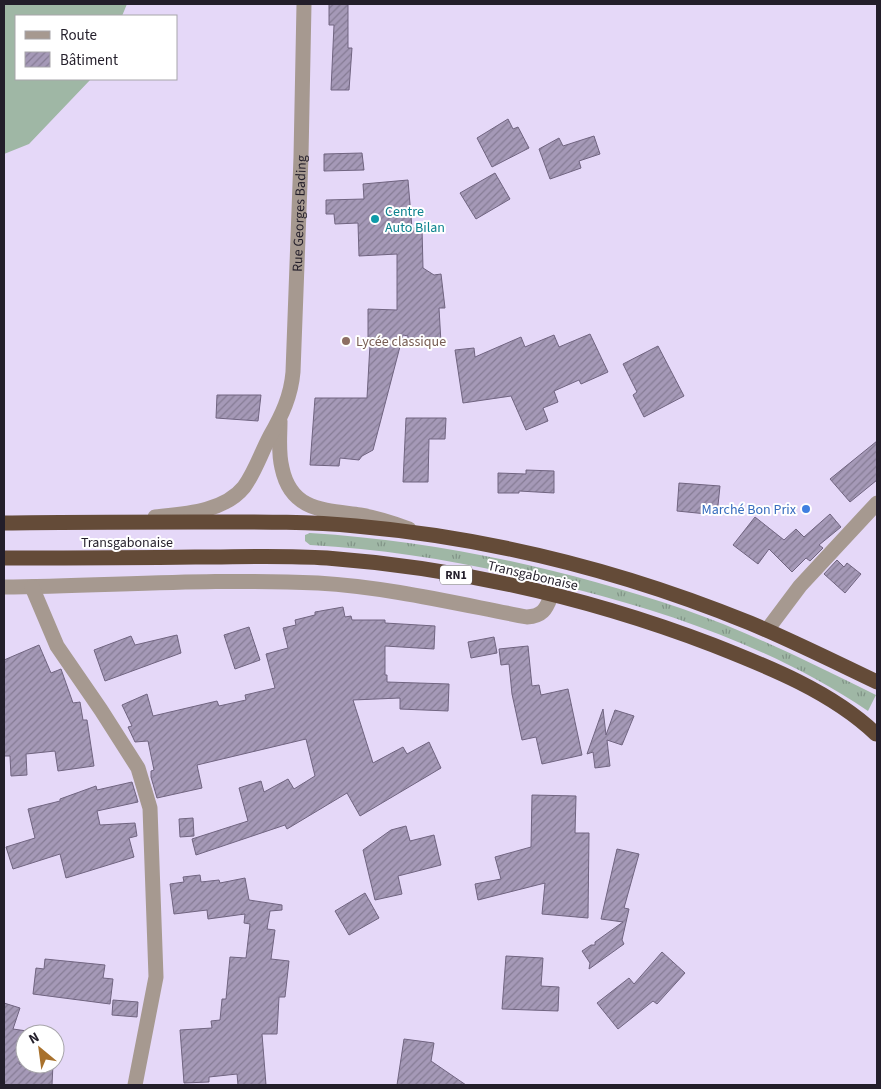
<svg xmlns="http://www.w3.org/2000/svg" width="881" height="1089" font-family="'Source Sans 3',sans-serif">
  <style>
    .grass { fill: url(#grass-tufts) }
    .pitch { fill: #9fb7a5 }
    .building { fill: url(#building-hatch); stroke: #706480 }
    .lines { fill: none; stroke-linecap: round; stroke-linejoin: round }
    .minor { stroke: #a69990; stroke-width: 15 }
    .highway { stroke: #644b38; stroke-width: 15 }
    .culture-dot { fill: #0f9aa8; stroke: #fff; stroke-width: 2 }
    .education-dot { fill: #8d6e63; stroke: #fff; stroke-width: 2 }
    .shop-dot { fill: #3f7fe0; stroke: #fff; stroke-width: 2 }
    .labels { text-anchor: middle; stroke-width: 4; stroke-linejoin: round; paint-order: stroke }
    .shield { fill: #fff; stroke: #65626a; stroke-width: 1 }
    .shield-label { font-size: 12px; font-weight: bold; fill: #231e2a }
    .culture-label { font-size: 14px; fill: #0d838f; stroke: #fff; text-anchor: start }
    .street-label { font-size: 14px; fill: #231e2a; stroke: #fff }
    .education-label { font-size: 14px; fill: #785e54; stroke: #fff; text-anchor: start }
    .shop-label { font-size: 14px; fill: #366cbe; stroke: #fff; text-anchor: end }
  </style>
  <defs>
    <pattern id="grass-tufts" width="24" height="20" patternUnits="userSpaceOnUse" patternTransform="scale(1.25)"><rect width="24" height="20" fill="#9fb7a5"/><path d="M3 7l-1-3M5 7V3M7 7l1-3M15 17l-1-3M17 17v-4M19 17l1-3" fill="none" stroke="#819487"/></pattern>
    <pattern id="building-hatch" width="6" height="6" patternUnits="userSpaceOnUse" patternTransform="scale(1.25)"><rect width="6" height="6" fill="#a599b7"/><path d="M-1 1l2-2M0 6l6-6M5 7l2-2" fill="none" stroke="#867c95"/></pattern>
  </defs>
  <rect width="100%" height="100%" fill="#e5d8f8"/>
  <path class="grass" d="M310,533c127,8 252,35 373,76 66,23 130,55 193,86l-8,16c-88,-59 -187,-95 -289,-121 -89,-23 -177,-40 -269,-45l-5,-4v-6z"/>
  <polygon class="pitch" points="4,4 127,4 122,16 16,16 16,79 91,79 29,144 4,154"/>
  <g class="building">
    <polygon points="329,4 348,4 348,48 352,48 349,90 331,90 334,25 329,25"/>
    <polygon points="508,119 513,129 518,127 529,148 492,167 477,138"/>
    <polygon points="594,136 600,154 579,161 581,168 550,179 539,149 559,138 563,146"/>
    <polygon points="362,153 364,170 324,171 324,154"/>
    <polygon points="495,173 510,199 476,219 460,193"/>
    <polygon points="408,180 412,228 422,228 423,268 434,275 441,274 445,308 439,308 441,343 407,343 408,336 403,335 373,450 362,456 359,460 340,458 339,466 310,465 315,398 367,398 370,344 368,344 368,309 397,310 397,254 359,256 358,223 335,224 334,214 326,214 326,200 364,199 363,184"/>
    <polygon points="590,334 608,372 581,384 579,380 554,391 558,402 543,408 548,421 526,430 511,396 463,403 455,350 474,348 475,357 521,337 525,347 554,335 559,347"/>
    <polygon points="658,346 684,396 644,417 633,395 637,392 623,364"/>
    <polygon points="217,395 261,395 258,421 216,418"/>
    <polygon points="406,418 446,418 445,439 429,439 428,482 403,482"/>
    <polygon points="877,441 877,480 850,502 830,479"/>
    <polygon points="526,470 554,471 554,493 519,491 519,493 498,493 498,473 526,474"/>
    <polygon points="679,483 720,486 717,515 677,511"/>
    <polygon points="830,514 841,527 819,545 823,548 810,561 806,558 792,572 769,549 758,564 733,545 755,517 784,540 796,529 804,537"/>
    <polygon points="837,560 844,567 847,563 861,574 845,593 824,574"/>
    <polygon points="343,607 345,617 351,616 352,620 385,620 385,623 435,626 434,649 385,646 385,675 387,675 387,682 449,684 448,711 400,709 400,698 353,700 373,763 403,747 407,754 429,742 441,768 360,816 347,793 287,829 285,825 196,855 192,839 248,821 239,788 261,781 264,792 288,779 294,789 315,776 306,739 197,765 202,788 157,798 151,777 151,771 154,770 148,741 135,742 128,727 132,726 122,705 147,694 153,716 217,701 219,706 246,700 245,695 275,688 266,654 288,648 283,628 296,625 295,620 315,615 315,612"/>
    <polygon points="249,627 260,660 235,669 224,635"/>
    <polygon points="177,635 181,653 105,681 94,650 131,636 135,645"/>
    <polygon points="494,637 497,653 471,658 468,642"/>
    <polygon points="39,645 51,673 61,669 73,703 80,702 83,720 87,720 94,766 58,771 55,751 26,754 27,775 11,776 10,756 4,756 4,660"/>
    <polygon points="528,646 532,686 539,685 541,695 568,689 582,755 542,764 536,737 522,740 512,694 509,664 501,665 499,649"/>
    <polygon points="603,709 606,735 615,710 634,716 622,745 607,740 610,766 595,768 593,752 587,754"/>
    <polygon points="132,782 138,802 97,811 100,825 135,823 137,836 129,838 134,857 66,878 60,854 13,869 6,847 35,838 28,809 60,801 60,799 96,786 97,790"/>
    <polygon points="532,795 576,796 575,833 589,833 588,918 542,914 545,883 478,900 475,884 501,879 495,857 531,847"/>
    <polygon points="193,818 194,836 180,837 179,819"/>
    <polygon points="406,826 410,841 434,835 441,865 398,876 402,894 375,900 363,850 391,830"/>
    <polygon points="617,849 639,854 624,908 629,909 622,940 624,944 589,969 590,963 582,951 591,945 595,945 595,942 623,922 601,919"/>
    <polygon points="200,875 201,882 219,880 220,883 245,878 249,900 282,905 282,910 270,911 267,929 275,930 271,959 289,961 285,997 279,997 277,1034 262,1034 266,1085 238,1085 237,1074 209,1077 209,1082 184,1083 180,1030 212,1028 211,1021 220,1020 222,999 226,999 230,957 246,958 250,924 244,923 245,914 208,919 207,910 174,914 170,884 184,882 183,877"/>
    <polygon points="365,893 379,918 349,935 335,911"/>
    <polygon points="662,952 685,973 657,1004 653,1001 618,1029 597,1003 629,978 634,984"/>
    <polygon points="506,956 543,958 541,986 559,987 558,1011 502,1009"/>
    <polygon points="45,959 105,965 103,978 113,979 110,1004 33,994 36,968 44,969"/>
    <polygon points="113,1000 138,1002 137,1017 112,1015"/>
    <polygon points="4,1003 20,1008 13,1029 27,1031 19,1064 53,1064 52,1085 4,1085"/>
    <polygon points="404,1039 434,1043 431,1061 466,1085 397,1085"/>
  </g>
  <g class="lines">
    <g class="minor">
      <path d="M280,421c0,16 -2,32 2,47 9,43 42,42 78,47 18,3 33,8 49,14"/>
      <path id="s1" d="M155,517c29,-3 69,-5 89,-30 11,-15 17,-34 26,-51 12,-21 21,-40 23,-64l8,-215 3,-153"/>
      <path d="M4,587c104,-1 209,-9 314,-4 70,4 140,21 209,34 15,-1 19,-7 24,-21"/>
      <polyline points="32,587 57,646 101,710 138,768 150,808 156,977 135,1085"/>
      <polyline points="767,630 800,586 877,503"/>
    </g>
    <g class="highway">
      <path d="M4,523c63,-1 126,-1 190,-1 54,0 108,-1 162,4 135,12 269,46 394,97 43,18 85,39 127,59"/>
      <path d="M4,558c64,0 127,0 191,-1 44,0 88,-2 132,1 131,10 263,40 386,87 56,22 119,47 163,89"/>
    </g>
  </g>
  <circle class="culture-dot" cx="375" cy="219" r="5"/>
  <circle class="education-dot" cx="346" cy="341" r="5"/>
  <circle class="shop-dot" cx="806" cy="509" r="5"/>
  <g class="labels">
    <rect class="shield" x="440" y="565.5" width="32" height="19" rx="4"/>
    <g class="shield-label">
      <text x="456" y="579">RN1</text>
    </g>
    <g class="culture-label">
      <text x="385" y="216">Centre<tspan x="385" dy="16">Auto Bilan</tspan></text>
    </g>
    <g class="street-label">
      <text dy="5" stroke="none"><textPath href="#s1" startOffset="381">Rue Georges Bading</textPath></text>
      <text x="127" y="547">Transgabonaise</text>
      <text transform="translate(533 575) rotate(13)" y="5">Transgabonaise</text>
    </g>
    <g class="education-label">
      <text x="356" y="346">Lycée classique</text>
    </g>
    <g class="shop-label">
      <text x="796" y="514">Marché Bon Prix</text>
    </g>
  </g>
  <rect width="881" height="1089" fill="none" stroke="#231e2a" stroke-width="10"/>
  <rect x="15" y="15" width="162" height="65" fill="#ffffff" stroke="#a7a5aa"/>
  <rect x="25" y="31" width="25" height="8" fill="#a69990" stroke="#a7a5aa"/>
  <text x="60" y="40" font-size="15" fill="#231e2a">Route</text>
  <rect x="25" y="52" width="25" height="15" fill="url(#building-hatch)" stroke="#a7a5aa"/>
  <text x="60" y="65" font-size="15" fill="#231e2a">Bâtiment</text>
  <g transform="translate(40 1049) rotate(331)"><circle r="24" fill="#ffffff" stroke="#a7a5aa"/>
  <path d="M0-4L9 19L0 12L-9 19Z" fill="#a8712c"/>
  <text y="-8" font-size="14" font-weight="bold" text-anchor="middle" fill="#231e2a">N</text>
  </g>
</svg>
